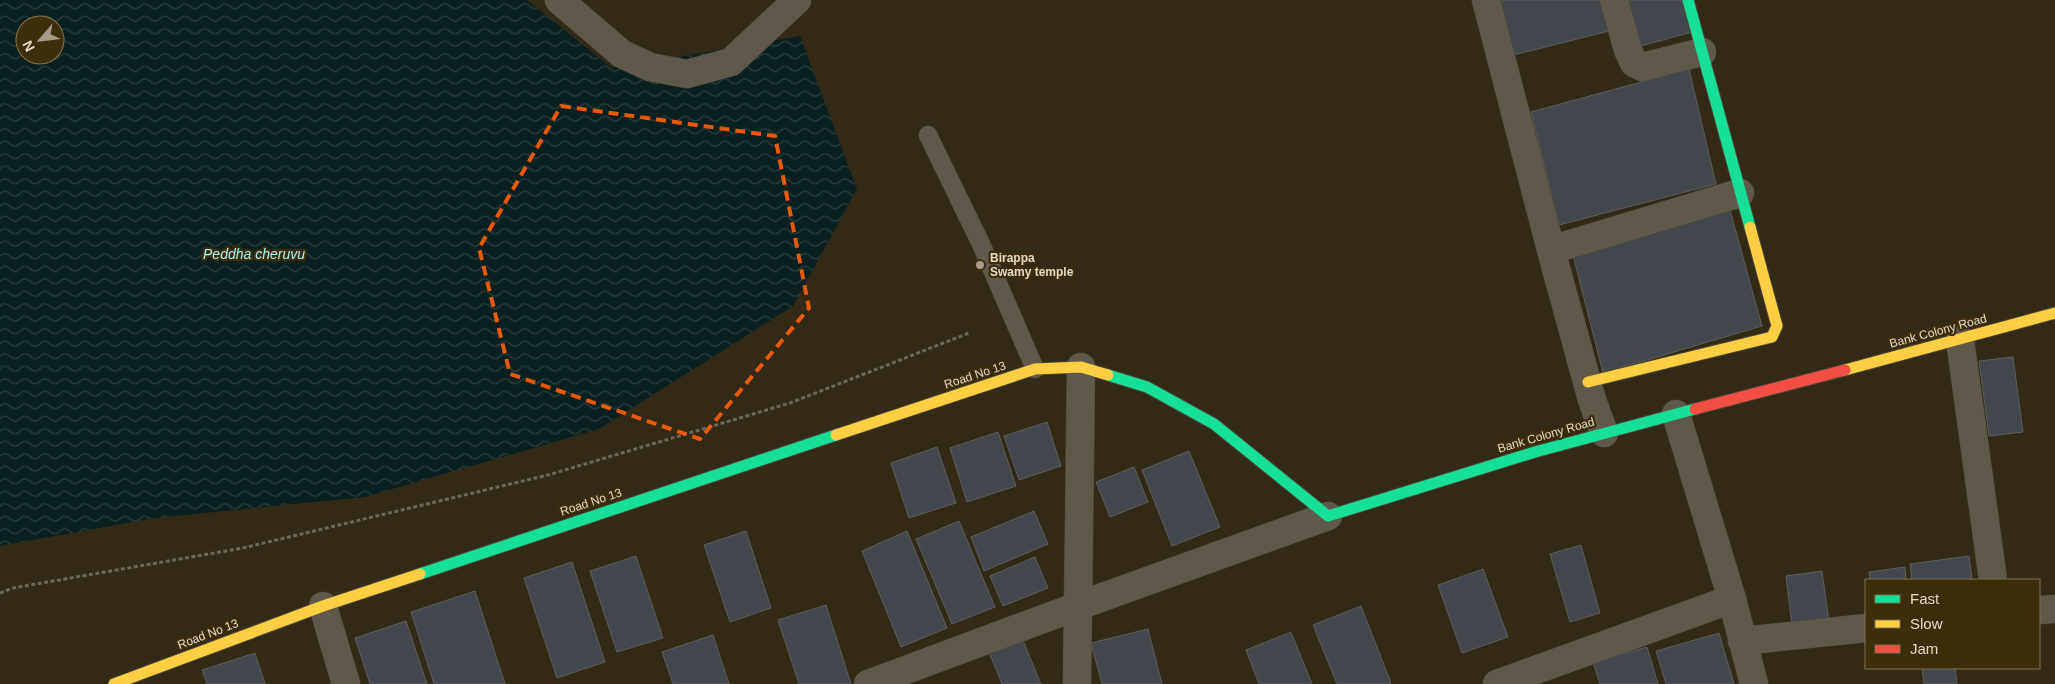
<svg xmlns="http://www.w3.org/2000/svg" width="2055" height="684" font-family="Helvetica,sans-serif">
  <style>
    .water { fill: url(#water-waves); fill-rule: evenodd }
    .building { fill: #43474e; stroke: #5e5e5b }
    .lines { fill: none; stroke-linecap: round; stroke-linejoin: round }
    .lane-casing { stroke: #4d4638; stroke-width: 19 }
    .street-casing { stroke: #4d4638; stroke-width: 29 }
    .fast-casing { stroke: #4d4638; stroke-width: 13 }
    .slow-casing { stroke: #4d4638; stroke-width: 13 }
    .jam-casing { stroke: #4d4638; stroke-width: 13 }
    .path { stroke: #6b6659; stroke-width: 3; stroke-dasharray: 4 2.5; stroke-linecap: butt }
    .lane { stroke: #5f594c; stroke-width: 18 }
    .street { stroke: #5f594c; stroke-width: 28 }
    .fast { stroke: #16e098; stroke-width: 11 }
    .slow { stroke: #ffcf43; stroke-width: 11 }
    .jam { stroke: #f24e42; stroke-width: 11 }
    .marked { fill: none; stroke: #e8590c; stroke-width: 4; stroke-dasharray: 10 6; stroke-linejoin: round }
    .poi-dot { fill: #a49a88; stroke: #3d2e0b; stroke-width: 2 }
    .labels { text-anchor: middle; stroke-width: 4.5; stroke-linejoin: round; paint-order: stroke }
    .poi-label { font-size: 12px; font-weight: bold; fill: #e1d7c5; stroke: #3d2e0b; text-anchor: start }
    .street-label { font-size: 12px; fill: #e1d7c5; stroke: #3d2e0b }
    .water-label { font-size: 14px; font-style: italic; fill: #a9f1f8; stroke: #3d2e0b }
  </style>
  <defs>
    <pattern id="water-waves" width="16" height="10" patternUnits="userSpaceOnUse" patternTransform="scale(1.25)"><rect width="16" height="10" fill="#0b2021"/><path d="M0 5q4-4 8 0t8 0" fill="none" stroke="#2e4040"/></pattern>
  </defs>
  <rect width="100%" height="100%" fill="#322a16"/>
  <path class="water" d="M0,0h527l85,68 188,-32 57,153 -64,117 -194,123 -234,68 -210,21 -155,28zM25,25h30v30h-30z"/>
  <g class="building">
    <polygon points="1499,0 1601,0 1609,31 1514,55"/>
    <polygon points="1623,0 1683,0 1692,32 1637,47"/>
    <polygon points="1689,69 1716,184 1559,225 1531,112"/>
    <polygon points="1730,210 1762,326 1603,373 1572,251"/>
    <polygon points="2013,357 2023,432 1989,436 1979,361"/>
    <polygon points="1047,422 1061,466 1019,480 1004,436"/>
    <polygon points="998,432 1016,486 967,502 950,448"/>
    <polygon points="937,447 956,503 909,518 891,463"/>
    <polygon points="1189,451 1220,527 1172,546 1142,470"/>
    <polygon points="1134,467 1148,502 1110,517 1096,482"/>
    <polygon points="1034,511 1048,544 984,571 971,537"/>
    <polygon points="959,521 995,607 952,624 916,539"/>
    <polygon points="746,531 771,608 730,622 704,545"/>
    <polygon points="907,531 947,628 901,647 862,551"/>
    <polygon points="1581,545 1600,613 1570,622 1550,554"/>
    <polygon points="636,556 663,638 617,652 590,571"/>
    <polygon points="1969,556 1972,580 1912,580 1910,564"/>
    <polygon points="1035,557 1048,588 1003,606 990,576"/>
    <polygon points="572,562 605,662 557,678 524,578"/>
    <polygon points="1905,567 1906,580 1870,580 1869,572"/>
    <polygon points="1483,569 1508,637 1462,653 1438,585"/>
    <polygon points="1822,571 1829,622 1792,626 1786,576"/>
    <polygon points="475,591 505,684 434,684 411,612"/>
    <polygon points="826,605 851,684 799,684 778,620"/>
    <polygon points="1361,606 1391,683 1388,684 1337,684 1313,625"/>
    <polygon points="406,621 427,684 370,684 355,638"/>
    <polygon points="1148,629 1162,684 1102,684 1091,643"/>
    <polygon points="1291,632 1312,684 1259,684 1246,650"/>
    <polygon points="1719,633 1734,684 1666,684 1656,651"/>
    <polygon points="713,635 729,684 673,684 662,652"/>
    <polygon points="1022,638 1041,684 1002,684 989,652"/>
    <polygon points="1647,647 1658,684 1600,684 1593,662"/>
    <polygon points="255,653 265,684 207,684 202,670"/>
    <polygon points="1922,668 1955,668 1957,684 1924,684"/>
  </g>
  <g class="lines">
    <g class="lane-casing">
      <polyline id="lane" points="928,135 981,244 1035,369"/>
    </g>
    <g class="street-casing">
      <g id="street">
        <polyline points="559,0 622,54 650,67 687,74 731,62 797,0"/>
        <polyline points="1486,0 1551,250 1592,400 1604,433"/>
        <polyline points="1614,0 1628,50 1634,63 1642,67 1702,52"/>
        <polyline points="1551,250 1740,193"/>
        <polyline points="1960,340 1993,580"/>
        <polyline points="1676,414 1732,599 1754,684"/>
        <polyline points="323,606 346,684"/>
        <polyline points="2039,610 2055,609"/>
        <polyline points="1742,641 1866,628"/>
        <polyline points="868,684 1078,606 1081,367"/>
        <polyline points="1077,684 1078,606 1328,516"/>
        <polyline points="1497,684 1732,599"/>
      </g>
    </g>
    <g class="fast-casing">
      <g id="fast">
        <polyline points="1688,0 1750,227"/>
        <polyline points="1108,375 1147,387 1214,424 1328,516 1535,452 1695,409"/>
        <polyline points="420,574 836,435"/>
      </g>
    </g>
    <g class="slow-casing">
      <g id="slow">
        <polyline points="1845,370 2055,313"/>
        <polyline points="1588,382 1772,337 1777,326 1750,227"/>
        <polyline points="836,435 1035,369 1081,367 1108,375"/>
        <polyline points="114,684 323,606 420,574"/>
      </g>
    </g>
    <g class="jam-casing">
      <polyline id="jam" points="1695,409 1845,370"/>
    </g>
    <polyline class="path" points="0,593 13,588 243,548 548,475 790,403 969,333"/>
    <use href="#lane" class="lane"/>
    <use href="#street" class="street"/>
    <use href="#fast" class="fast"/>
    <use href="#slow" class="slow"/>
    <use href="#jam" class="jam"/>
  </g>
  <path class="marked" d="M561,106l214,30 34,172 -109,131 -190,-65 -31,-126z"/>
  <circle class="poi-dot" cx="980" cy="265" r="5"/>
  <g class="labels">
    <g class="poi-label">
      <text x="990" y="262">Birappa<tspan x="990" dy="14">Swamy temple</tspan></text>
    </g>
    <g class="street-label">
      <text transform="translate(1938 331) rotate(-15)" y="4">Bank Colony Road</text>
      <text transform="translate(975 375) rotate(-18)" y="4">Road No 13</text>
      <text transform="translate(1546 435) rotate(-16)" y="4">Bank Colony Road</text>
      <text transform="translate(591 502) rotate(-18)" y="4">Road No 13</text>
      <text transform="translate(208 634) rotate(-21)" y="4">Road No 13</text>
    </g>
    <g class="water-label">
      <text x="254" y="259">Peddha cheruvu</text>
    </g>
  </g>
  <rect x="1865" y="579" width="175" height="90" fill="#3d2e0b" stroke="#7f7255"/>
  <rect x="1875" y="595" width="25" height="8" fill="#16e098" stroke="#7f7255"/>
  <text x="1910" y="604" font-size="15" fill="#e1d7c5">Fast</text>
  <rect x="1875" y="620" width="25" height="8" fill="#ffcf43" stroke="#7f7255"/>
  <text x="1910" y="629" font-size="15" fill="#e1d7c5">Slow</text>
  <rect x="1875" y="645" width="25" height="8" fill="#f24e42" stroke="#7f7255"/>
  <text x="1910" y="654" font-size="15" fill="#e1d7c5">Jam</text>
  <g transform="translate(40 40) rotate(242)"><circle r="24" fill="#3d2e0b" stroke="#7f7255"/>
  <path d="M0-4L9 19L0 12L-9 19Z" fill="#a49a88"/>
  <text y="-8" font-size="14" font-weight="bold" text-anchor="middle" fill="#e1d7c5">N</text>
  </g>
</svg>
